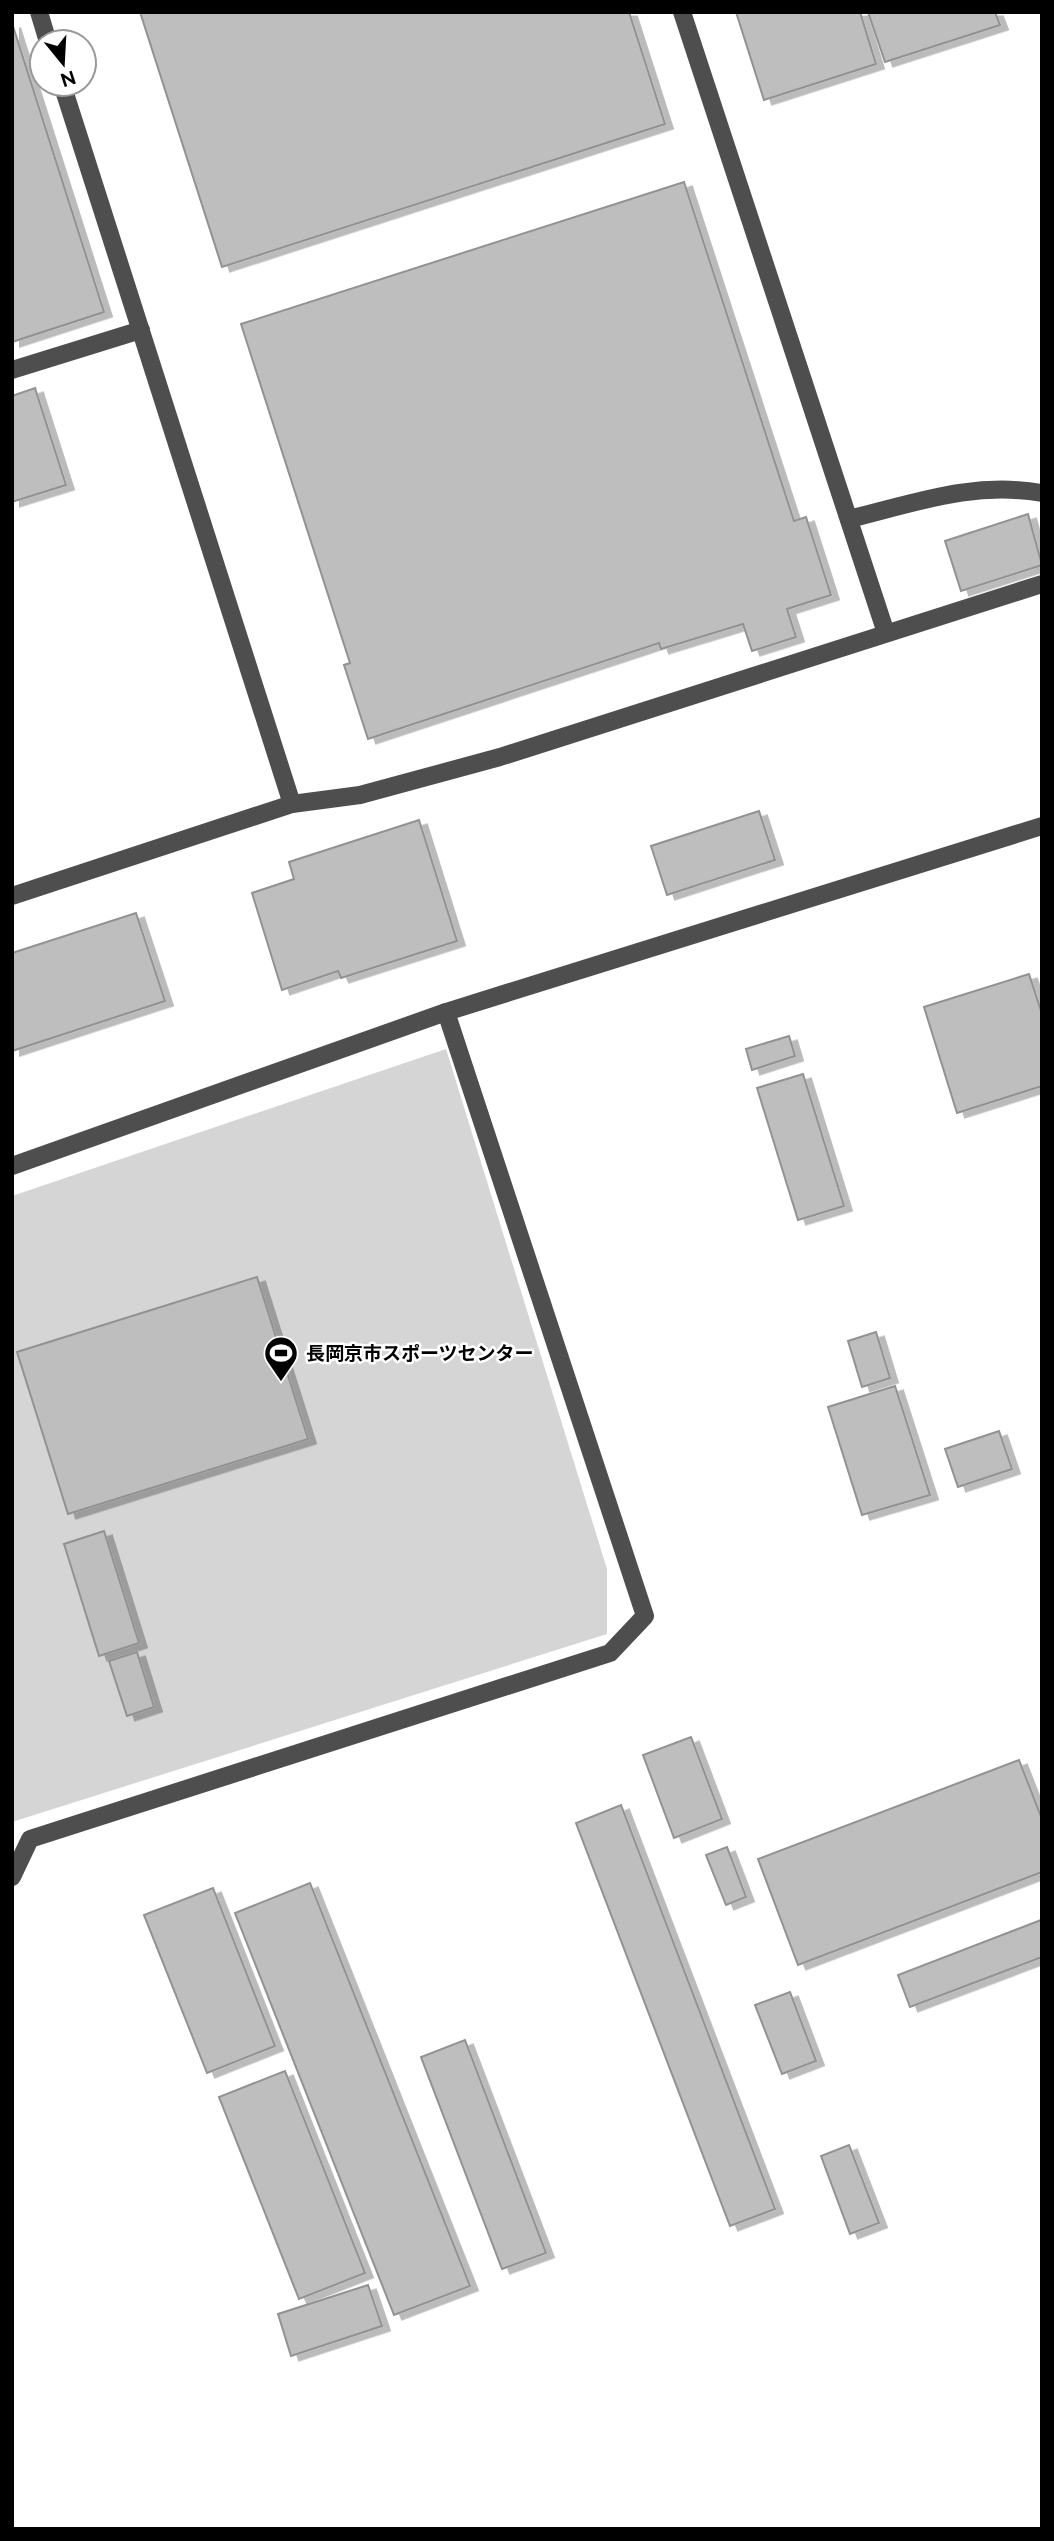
<svg xmlns="http://www.w3.org/2000/svg" width="1054" height="2541" font-family="Raleway,'Noto Sans JP',sans-serif">
  <style>
    .green { fill: #d5d5d5 }
    .building { fill: #bebebe; stroke: #929292; stroke-width: 2; filter: url(#shadow) }
    .lines { fill: none; stroke-linecap: round; stroke-linejoin: round }
    .minor { stroke: #4e4e4e; stroke-width: 18 }
    .labels { text-anchor: middle; stroke-width: 5; stroke-linejoin: round; paint-order: stroke }
    .poi-label { font-size: 19px; font-weight: bold; fill: #000; stroke: #fff; text-anchor: start }
  </style>
  <defs>
    <filter id="shadow"><feDropShadow dx="8" dy="4.5" stdDeviation="0" flood-color="#0004"/></filter>
  </defs>
  <rect width="100%" height="100%" fill="#fff"/>
  <polygon class="green" points="446,1049 607,1569 607,1634 12,1822 12,1196"/>
  <g class="building">
    <polygon points="140,12 629,12 665,124 222,267"/>
    <polygon points="736,12 860,12 876,64 764,100"/>
    <polygon points="868,12 995,12 1000,25 885,62"/>
    <polygon points="12,23 104,312 12,342"/>
    <polygon points="684,182 794,521 806,517 831,595 787,609 796,637 752,651 743,624 661,649 659,643 368,739 344,665 350,663 241,324"/>
    <polygon points="35,388 66,485 12,502 12,396"/>
    <polygon points="1028,514 1042,565 961,591 945,541"/>
    <polygon points="759,811 775,860 667,895 651,846"/>
    <polygon points="419,820 457,941 341,978 338,971 282,990 252,893 294,879 289,862"/>
    <polygon points="136,913 165,1001 12,1051 12,953"/>
    <polygon points="1029,974 1042,1014 1042,1086 957,1113 924,1007"/>
    <polygon points="789,1036 795,1056 752,1070 746,1049"/>
    <polygon points="803,1074 844,1206 798,1220 757,1088"/>
    <polygon points="257,1277 308,1439 68,1514 17,1352"/>
    <polygon points="876,1332 890,1378 862,1387 848,1341"/>
    <polygon points="895,1386 930,1495 862,1515 828,1407"/>
    <polygon points="999,1431 1012,1469 958,1487 945,1449"/>
    <polygon points="104,1531 139,1643 99,1656 64,1544"/>
    <polygon points="137,1652 154,1707 127,1716 109,1661"/>
    <polygon points="691,1737 722,1819 674,1838 643,1755"/>
    <polygon points="1019,1760 1042,1819 1042,1872 798,1965 758,1859"/>
    <polygon points="621,1805 775,2209 730,2226 576,1823"/>
    <polygon points="727,1847 746,1897 726,1905 706,1855"/>
    <polygon points="310,1883 470,2286 394,2315 235,1913"/>
    <polygon points="213,1888 275,2046 207,2073 144,1915"/>
    <polygon points="1041,1920 1042,1957 910,2007 898,1975"/>
    <polygon points="790,1992 816,2061 782,2074 755,2005"/>
    <polygon points="465,2040 546,2253 502,2269 421,2057"/>
    <polygon points="285,2071 365,2273 299,2299 219,2097"/>
    <polygon points="849,2145 879,2223 850,2234 821,2156"/>
    <polygon points="368,2285 382,2326 291,2356 278,2314"/>
  </g>
  <g class="lines">
    <g class="minor">
      <polyline points="39,12 48,42"/>
      <polyline points="682,12 886,633"/>
      <polyline points="62,84 292,804"/>
      <polyline points="12,370 141,330"/>
      <path d="M849,519c66,-16 124,-38 193,-26"/>
      <polyline points="12,896 292,804 360,795 500,757 1042,584"/>
      <polyline points="12,1166 446,1012 1042,826"/>
      <polyline points="12,1877 30,1839 610,1653 645,1616 446,1012"/>
    </g>
  </g>
  <defs>
    <g id="stadium-pin" transform="scale(1.75)"><path d="M0 17L-7.5 6A9.5 9.5 0 1 1 7.5 6Z" fill="#000" stroke="#fff"/><path d="M0-5a6.5 5 0 1 0 0 10a6.5 5 0 1 0 0-10ZM-3.5-1.8h7v3.6h-7Z" fill="#fff"/></g>
  </defs>
  <g fill-rule="evenodd">
    <use href="#stadium-pin" x="281" y="1353"/>
  </g>
  <g class="labels">
    <g class="poi-label">
      <text x="306" y="1360">長岡京市スポーツセンター</text>
    </g>
  </g>
  <rect width="1054" height="2541" fill="none" stroke="#000000" stroke-width="28"/>
  <g transform="translate(63 63) rotate(162)"><circle r="33" fill="#ffffff" stroke="#999999" stroke-width="2"/>
  <path d="M0-5L12 26L0 18L-12 26Z" fill="#000000"/>
  <text y="-10" font-size="19" font-weight="bold" text-anchor="middle" fill="#000000">N</text>
  </g>
</svg>
